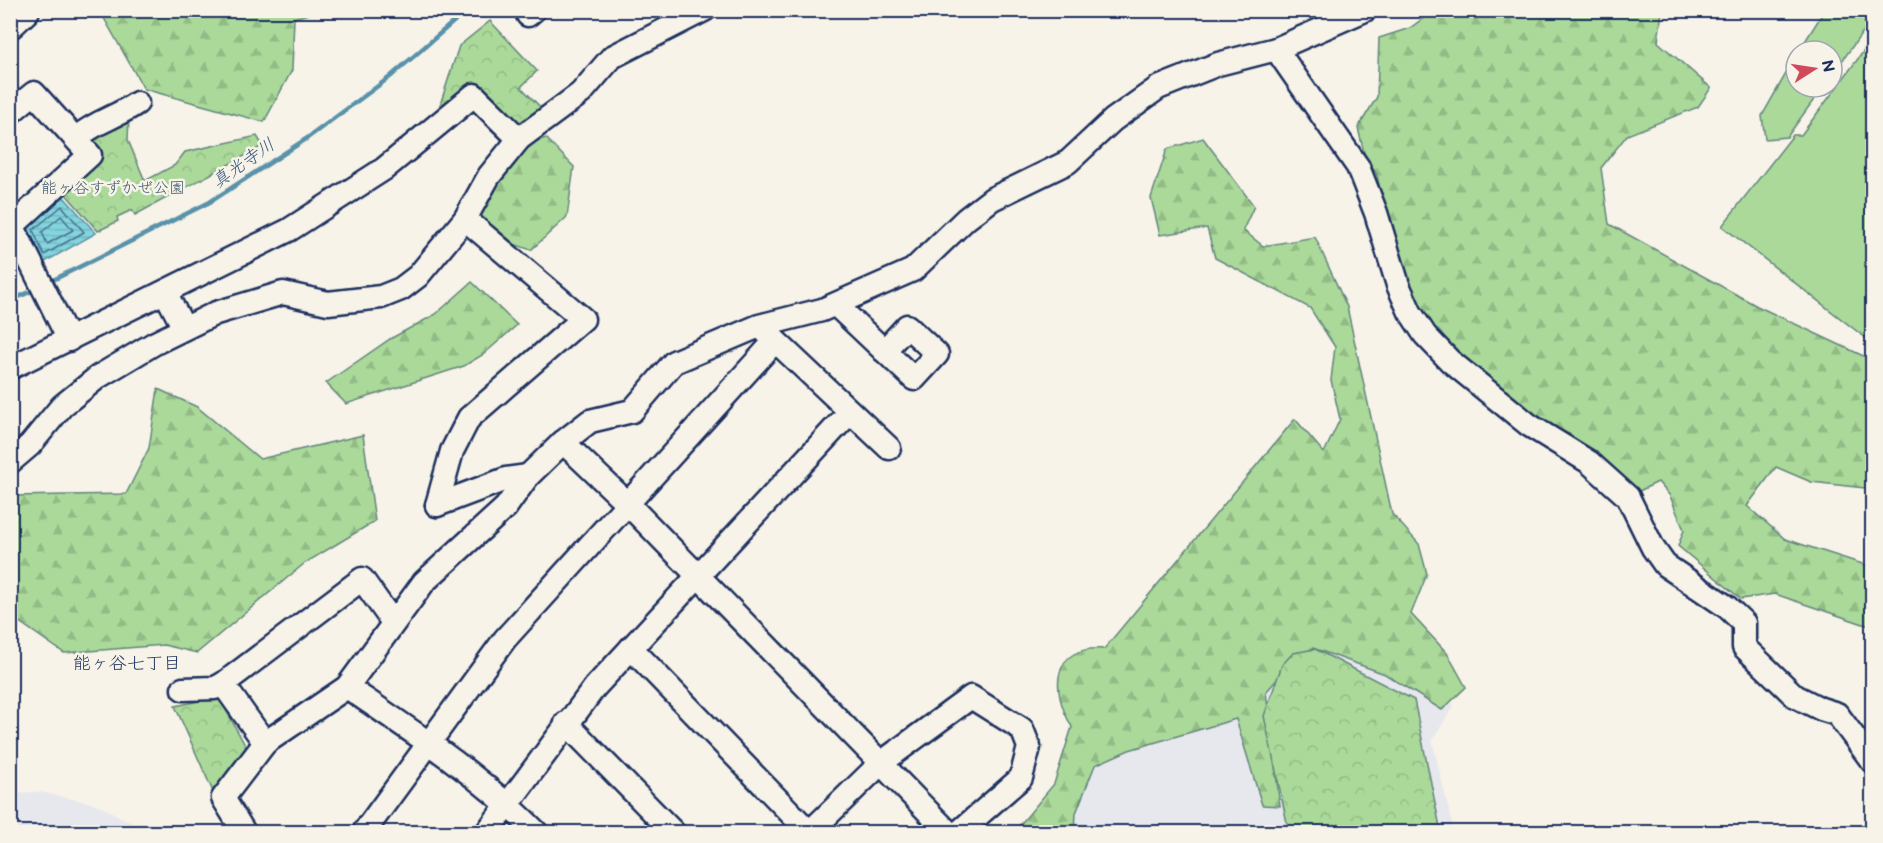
<svg xmlns="http://www.w3.org/2000/svg" width="1883" height="843" font-family="'Balsamiq Sans','Klee One',sans-serif">
  <style>
    .built { fill: #e7e7ee }
    .grass { fill: #aad999; stroke: #62847c; stroke-width: 1.5 }
    .forest { fill: url(#forest-firs); stroke: #62847c; stroke-width: 1.5 }
    .park { fill: url(#park-crowns); stroke: #62847c; stroke-width: 1.5 }
    .water { fill: url(#water-rules); stroke: #5992aa; stroke-width: 1.5 }
    .lines { fill: none; stroke-linecap: round; stroke-linejoin: round }
    .shore { stroke: #457190; stroke-width: 1.5 }
    .stream { stroke: #5992aa; stroke-width: 4.5 }
    .minor-casing { stroke: #1b2f5e; stroke-width: 27 }
    .major-casing { stroke: #1b2f5e; stroke-width: 33 }
    .minor { stroke: #f7f3e8; stroke-width: 22 }
    .major { stroke: #f7f3e8; stroke-width: 28 }
    .labels { text-anchor: middle; stroke-width: 5; stroke-linejoin: round; paint-order: stroke }
    .park-label { font-size: 16px; fill: #3f5a6d; stroke: #f7f3e8 }
    .water-label { font-size: 18px; font-style: italic; fill: #35587e; stroke: #f7f3e8 }
    .neighbourhood-label { font-size: 18px; fill: #1b2f5e; stroke: #f7f3e8 }
  </style>
  <defs>
    <pattern id="forest-firs" width="22" height="20" patternUnits="userSpaceOnUse" patternTransform="scale(1.5)"><rect width="22" height="20" fill="#aad999"/><path d="M5 1l3.5 6h-7zM16 11l3.5 6h-7z" fill="#92bb86"/></pattern>
    <pattern id="park-crowns" width="20" height="18" patternUnits="userSpaceOnUse" patternTransform="scale(1.5)"><rect width="20" height="18" fill="#aad999"/><path d="M2 6a3 3 0 1 1 6 0M12 15a3 3 0 1 1 6 0" fill="none" stroke="#92bb86"/></pattern>
    <pattern id="water-rules" width="6" height="5" patternUnits="userSpaceOnUse" patternTransform="scale(1.5)"><rect width="6" height="5" fill="#83d4dc"/><path d="M0 2.5h6" fill="none" stroke="#71b6bf"/></pattern>
  </defs>
  <rect width="100%" height="100%" fill="#f7f3e8"/>
  <filter id="ink" filterUnits="userSpaceOnUse"><feTurbulence type="fractalNoise" baseFrequency=".0167" numOctaves="2"/><feDisplacementMap in="SourceGraphic" scale="12" xChannelSelector="R" yChannelSelector="G"/><feConvolveMatrix kernelMatrix="1 2 1 2 8 2 1 2 1" color-interpolation-filters="sRGB"/></filter>
  <g filter="url(#ink)">
    <g class="built">
      <polygon points="1285,617 1427,681 1454,706 1432,740 1454,832 1064,832 1074,737"/>
      <polygon points="40,792 96,804 148,832 11,832 11,793"/>
    </g>
    <g class="grass">
      <polygon points="1824,11 1872,11 1872,24 1862,33 1832,75 1832,51 1799,51"/>
      <polygon points="1872,40 1872,343 1722,226 1793,135 1801,135"/>
      <polygon points="1796,56 1796,87 1823,87 1787,137 1765,139 1762,116"/>
    </g>
    <g class="forest">
      <polygon points="100,11 183,11 195,17 201,11 319,11 294,18 292,70 264,122 144,89"/>
      <polygon points="1433,11 1662,11 1658,42 1711,88 1698,107 1627,135 1601,168 1609,224 1757,306 1872,360 1872,494 1865,488 1811,482 1776,467 1747,506 1785,539 1872,567 1872,630 1869,626 1775,594 1741,599 1678,546 1684,530 1670,496 1658,482 1635,493 1569,434 1526,415 1445,343 1411,298 1385,215 1377,175 1364,153 1358,128 1377,97 1379,38 1410,28"/>
      <polygon points="546,138 574,167 567,217 531,250 484,234 478,205 502,152"/>
      <path d="M1203,138l51,68 -11,24 20,16 52,-9 32,70 45,207 27,30 8,30 -16,40 36,39 19,34 -24,23 -57,-36 -72,-26 -17,10 -30,34 14,114 -18,-1 -26,-86 -107,31 -34,15 -19,48 -1,19h-61l40,-48 18,-57c-22,-37 -21,-82 32,-78l191,-230 29,34 16,-34 -9,-39 4,-33 -25,-39 -95,-50 -8,-30 -47,7 -9,-37 16,-49z"/>
      <polygon points="472,282 517,325 484,354 464,366 346,404 326,383 390,339 436,314"/>
      <polygon points="158,389 197,407 260,459 363,435 375,521 305,563 197,653 164,645 64,653 11,616 11,496 126,494 149,448"/>
    </g>
    <g class="park">
      <polygon points="490,21 537,71 521,87 546,113 523,130 475,88 438,111 459,46"/>
      <polygon points="129,117 128,140 145,181 175,165 185,152 257,136 263,146 135,215 132,210 117,217 118,221 98,231 64,192 102,159 91,147 92,134"/>
      <polygon points="1315,649 1414,700 1441,832 1289,832 1264,716 1282,665 1293,653"/>
      <polygon points="219,697 246,747 214,794 175,706"/>
    </g>
    <polygon class="water" points="63,196 96,233 45,262 39,260 26,234 27,226"/>
    <g class="lines">
      <g class="shore">
        <polygon points="62,206 84,232 44,255 33,230"/>
        <polygon points="61,216 73,230 47,244 42,232"/>
      </g>
      <g class="stream">
        <polyline points="49,282 210,202 306,139 390,77 467,10"/>
        <polyline points="10,301 36,289"/>
      </g>
      <g class="minor-casing">
        <g id="minor">
          <polyline points="528,15 534,10"/>
          <polyline points="1276,49 1358,167 1376,213 1398,285 1410,312 1425,335 1450,361 1529,425 1589,462 1628,497 1653,548 1665,565 1727,607 1744,623 1744,647 1795,696 1821,709 1837,714 1872,761"/>
          <polyline points="10,113 34,93 90,155 10,228"/>
          <path d="M76,138c22,-18 39,-20 61,-35"/>
          <polyline points="13,227 69,340"/>
          <polyline points="165,292 184,328"/>
          <polyline points="836,305 914,379 937,354 907,326 884,351"/>
          <polyline points="765,331 889,448"/>
          <polyline points="10,368 289,230 384,169 474,95 519,139"/>
          <polyline points="563,442 627,503 948,832"/>
          <polyline points="10,462 30,445 62,406 98,377 155,343 216,313 283,293 328,303 381,297 401,289 418,276 465,219 489,176 519,139 581,93 612,57 704,10"/>
          <polyline points="437,505 452,451 469,418 583,319 465,219"/>
          <polyline points="437,505 506,479 528,476"/>
          <polyline points="631,648 809,832"/>
          <path d="M347,687c66,45 134,89 189,145"/>
          <polyline points="183,689 215,688 223,684"/>
          <polyline points="566,723 673,832"/>
          <polyline points="265,743 223,684 362,579 392,621"/>
          <polyline points="244,832 223,798 265,743 347,687 424,582 506,507 528,476 563,442 590,421 632,411 674,362 759,326 822,310 913,270 966,219 992,199 1068,162 1113,120 1158,88 1218,64 1276,49 1365,10"/>
          <polyline points="364,832 505,639 775,341"/>
          <polyline points="487,832 595,687 850,412"/>
          <polyline points="810,832 881,763 971,697 1022,729 1029,747 1021,778 959,832"/>
        </g>
      </g>
      <g class="major-casing">
        <polyline id="major" points="10,24 25,10"/>
      </g>
      <use href="#minor" class="minor"/>
      <use href="#major" class="major"/>
    </g>
  </g>
  <g class="labels">
    <g class="park-label">
      <text x="113" y="193">能ヶ谷すずかぜ公園</text>
    </g>
    <g class="water-label">
      <text transform="translate(243 163) rotate(-35)" y="6">真光寺川</text>
    </g>
    <g class="neighbourhood-label">
      <text x="127" y="669">能ヶ谷七丁目</text>
    </g>
  </g>
  <rect width="1883" height="843" fill="none" stroke="#f7f3e8" stroke-width="36"/>
  <rect x="18" y="18" width="1847" height="807" fill="none" stroke="#1b2f5e" stroke-width="2" filter="url(#ink)"/>
  <g transform="translate(1814 69) rotate(78)"><circle r="28" fill="#f7f3e8" stroke="#9fa5b1" stroke-width="1.5"/>
  <path d="M0-4.5L10 22L0 15L-10 22Z" fill="#d1495b"/>
  <text y="-9" font-size="16" font-weight="bold" text-anchor="middle" fill="#1b2f5e">N</text>
  </g>
</svg>
